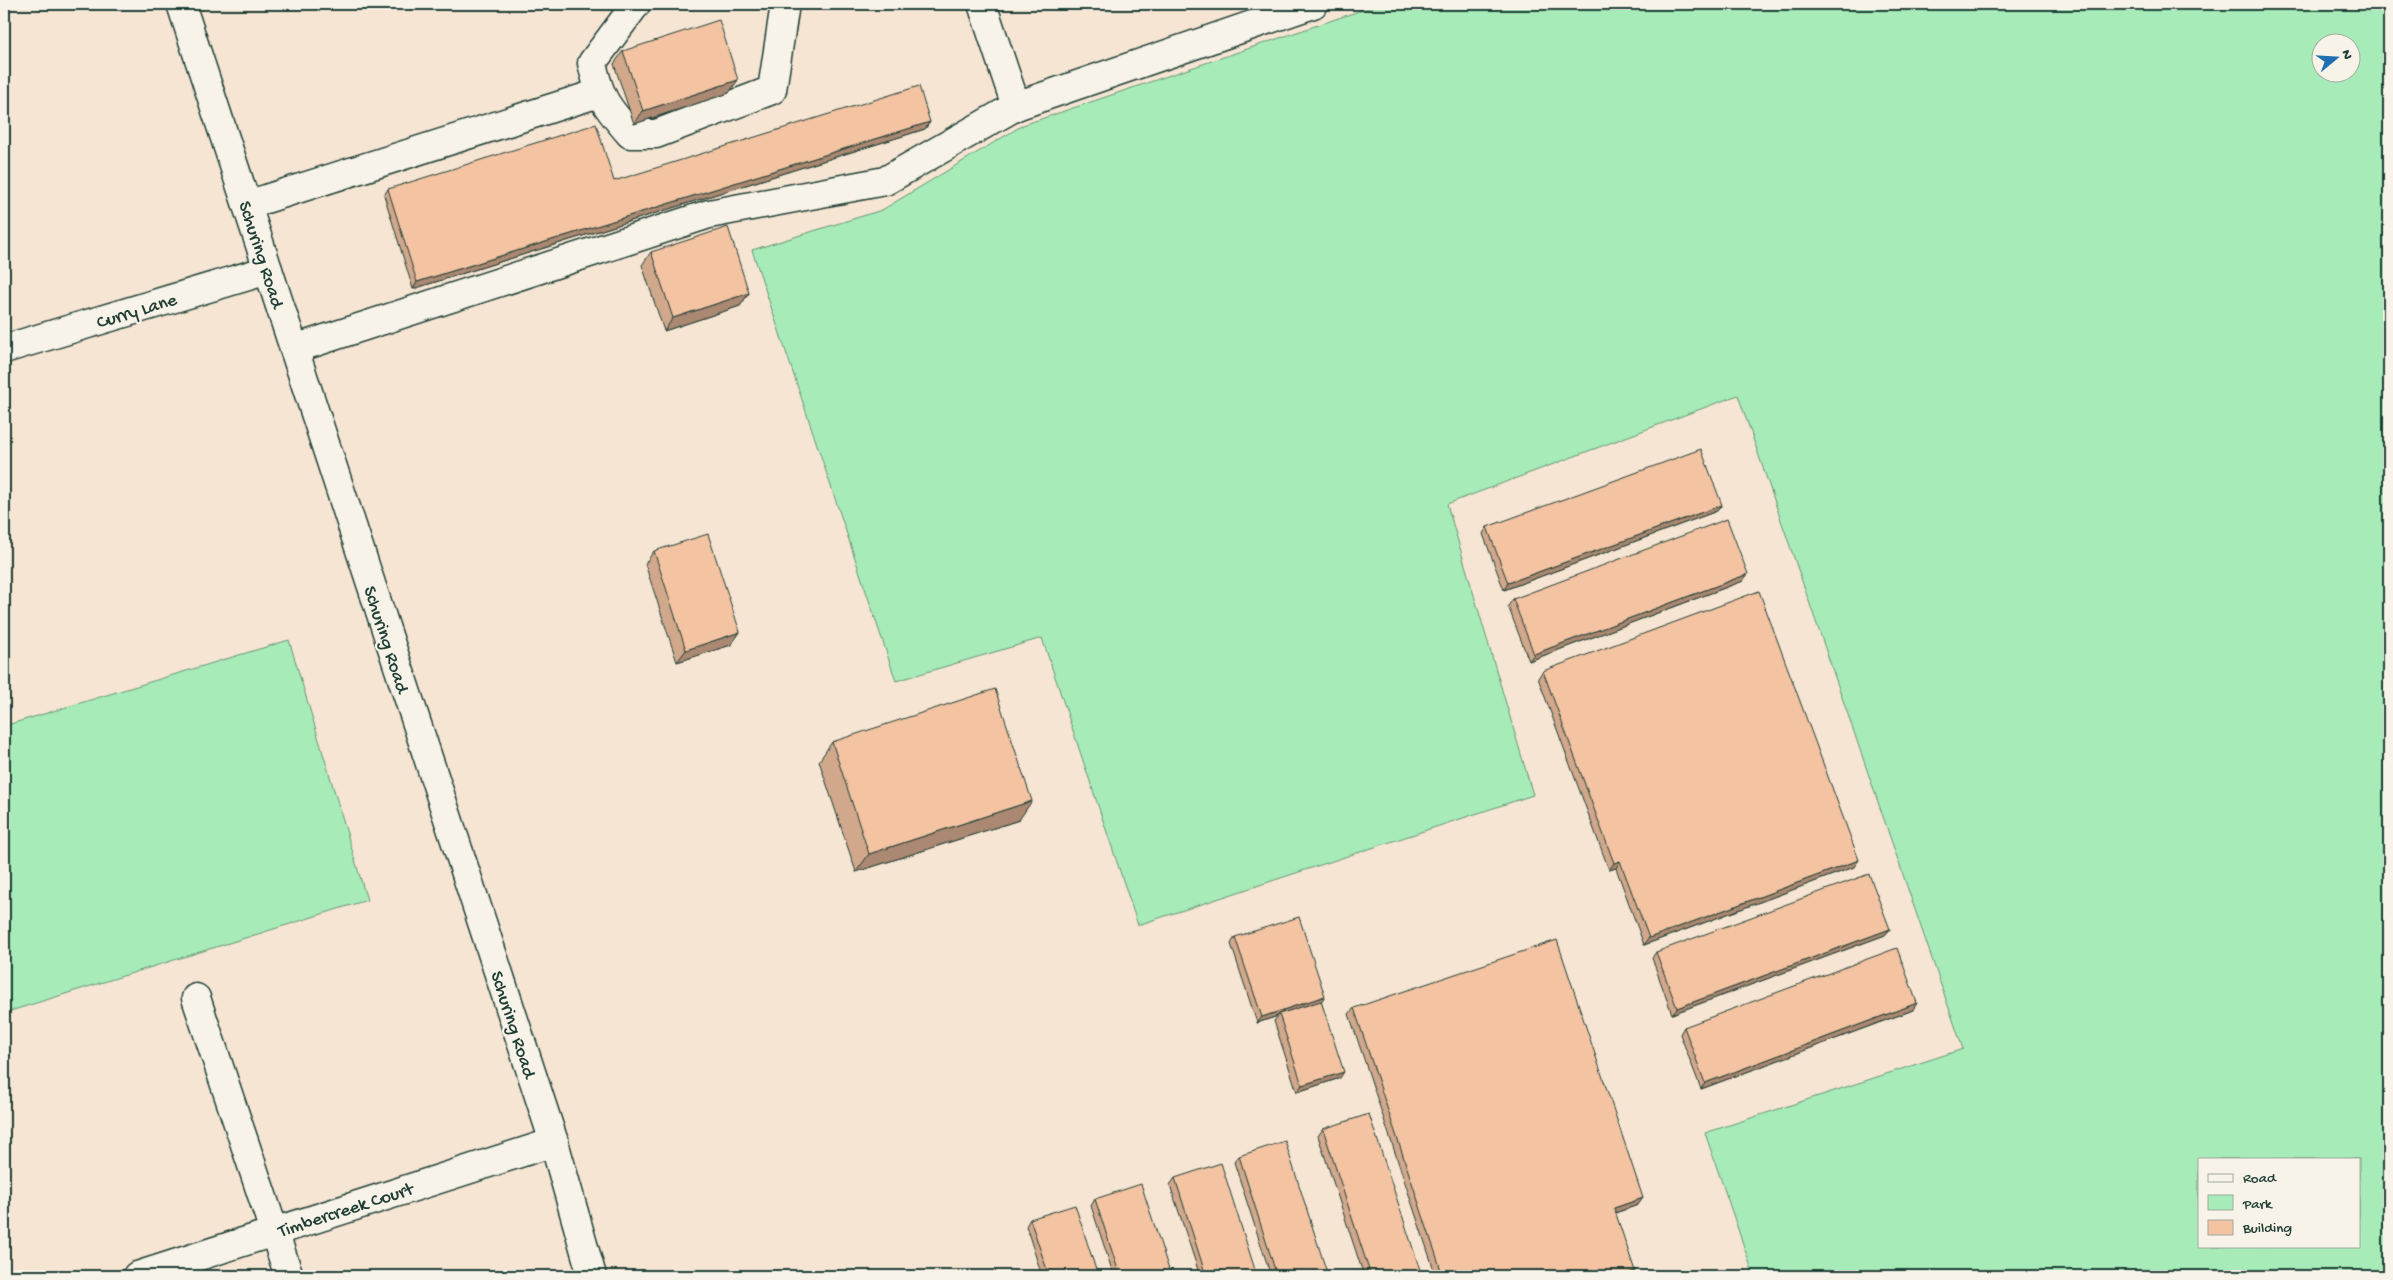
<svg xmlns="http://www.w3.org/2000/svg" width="2393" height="1280" font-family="'Gochi Hand',sans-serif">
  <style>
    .green { fill: #a7ecb8; stroke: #639476; fill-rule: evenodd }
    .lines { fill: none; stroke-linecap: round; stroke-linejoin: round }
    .minor-casing { stroke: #1f3d34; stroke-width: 31 }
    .minor { stroke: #f7f3e8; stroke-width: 28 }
    .wall { fill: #d1a88b; stroke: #1f3d34 }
    .shaded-wall { fill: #aa8871; stroke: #1f3d34 }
    .building { fill: #f3c3a2; stroke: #1f3d34 }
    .labels { text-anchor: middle; stroke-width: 4.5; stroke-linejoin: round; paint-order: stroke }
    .street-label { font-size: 19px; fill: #1f3d34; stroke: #f7f3e8 }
  </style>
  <rect width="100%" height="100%" fill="#f6e5d3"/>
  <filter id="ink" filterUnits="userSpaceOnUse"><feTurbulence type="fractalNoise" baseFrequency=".02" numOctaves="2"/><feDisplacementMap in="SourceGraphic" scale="10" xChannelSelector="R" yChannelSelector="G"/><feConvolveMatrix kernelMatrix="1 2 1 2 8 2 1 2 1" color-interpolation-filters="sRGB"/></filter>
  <g filter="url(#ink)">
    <g class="green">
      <path d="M1380,4h1009v1272h-635l-49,-143 258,-84 -225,-654 -291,109 86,291 -395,130 -96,-287 -146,43 -144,-431 130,-40 141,-85zM2350,42v30h-30v-30zM2199,1159h160v87h-160z"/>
      <polygon points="289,640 367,900 4,1013 4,726"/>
    </g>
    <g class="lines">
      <g class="minor-casing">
        <g id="minor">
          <polyline points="181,4 554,1142 592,1276"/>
          <path d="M636,4l-44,59c8,36 14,43 38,71h26l116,-44 13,-86"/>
          <polyline points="1016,106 1313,4"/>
          <polyline points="247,205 599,93"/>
          <polyline points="4,349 268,270"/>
          <polyline points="294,349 709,214 885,181 1016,106 982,4"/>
          <polyline points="196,998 289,1276"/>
          <polyline points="137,1276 554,1142"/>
        </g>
      </g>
      <use href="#minor" class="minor"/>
    </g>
    <g class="wall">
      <polygon points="623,51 729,93 634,124 614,64"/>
      <polygon points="930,122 925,129 413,289 384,195 388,189 614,181"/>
      <polygon points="651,252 749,293 740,306 664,331 642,265"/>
      <polygon points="1722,505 1717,511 1504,590 1483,534 1487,527"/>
      <polygon points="654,551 740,632 731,645 677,662 645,564"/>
      <polygon points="1743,581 1529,661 1508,606 1513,599"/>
      <polygon points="1543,671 1854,867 1644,945 1616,868 1609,870 1538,678"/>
      <polygon points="832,742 1019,820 856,872 819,761"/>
      <polygon points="1890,929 1885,935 1672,1014 1652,958 1656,952"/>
      <polygon points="1235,937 1321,1001 1340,1078 1297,1092 1274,1021 1278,1016 1257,1023 1231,944"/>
      <polygon points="1354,1008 1638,1205 1615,1213 1631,1276 1436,1276 1349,1014"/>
      <polygon points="1913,1010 1701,1089 1680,1034 1684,1027"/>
      <polygon points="1323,1129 1422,1276 1364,1276 1318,1136"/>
      <polygon points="1239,1156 1328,1276 1271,1276 1234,1162"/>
      <polygon points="1175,1178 1257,1276 1200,1276 1170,1185"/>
      <polygon points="1095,1199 1171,1276 1114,1276 1091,1206"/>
      <polygon points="1030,1219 1098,1276 1042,1276 1026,1226"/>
    </g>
    <g class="shaded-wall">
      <polygon points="738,80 729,93 634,124 643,111"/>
      <polygon points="930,122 925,129 413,289 417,282"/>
      <polygon points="749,293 740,306 664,331 673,318"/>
      <polygon points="1722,505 1717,511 1504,590 1508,583"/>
      <polygon points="1748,574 1743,581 1529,661 1534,654"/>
      <polygon points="740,632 731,645 677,662 686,650"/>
      <polygon points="1032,801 1019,820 856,872 869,854"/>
      <polygon points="1859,860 1854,867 1644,945 1649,938"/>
      <polygon points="1620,861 1616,868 1609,870 1614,863"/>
      <polygon points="1890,929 1885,935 1672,1014 1677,1008"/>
      <polygon points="1325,996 1321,1002 1279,1014 1278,1016 1257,1023 1262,1017"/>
      <polygon points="1917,1003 1913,1010 1701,1089 1705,1083"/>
      <polygon points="1344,1072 1340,1078 1297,1092 1302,1085"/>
      <polygon points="1643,1198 1638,1205 1609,1215 1614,1208"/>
      <polygon points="1635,1271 1631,1276 1619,1276"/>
    </g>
    <g class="building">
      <polygon points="719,20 738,80 643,111 623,51"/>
      <polygon points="919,86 930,122 417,282 388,189 596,124 614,181"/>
      <polygon points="728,227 749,293 673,318 651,252"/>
      <polygon points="1701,449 1722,505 1508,583 1487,527"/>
      <polygon points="1727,519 1748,574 1534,654 1513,599"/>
      <polygon points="708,534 740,632 686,650 654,551"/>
      <polygon points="1759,591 1859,860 1649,938 1620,861 1614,863 1543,671"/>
      <polygon points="995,689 1032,801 869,854 832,742"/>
      <polygon points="1869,874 1890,929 1677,1008 1656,952"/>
      <polygon points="1299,917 1325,996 1262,1017 1235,937"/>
      <polygon points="1557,940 1643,1198 1614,1208 1635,1271 1619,1276 1443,1276 1354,1008"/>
      <polygon points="1897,948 1917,1003 1705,1083 1684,1027"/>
      <polygon points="1321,1001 1344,1072 1302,1085 1279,1014"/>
      <polygon points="1369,1114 1422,1276 1371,1276 1323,1129"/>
      <polygon points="1285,1141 1328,1276 1277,1276 1239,1156"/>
      <polygon points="1221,1163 1257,1276 1206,1276 1175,1178"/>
      <polygon points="1141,1184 1171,1276 1120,1276 1095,1199"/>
      <polygon points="1075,1205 1098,1276 1049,1276 1030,1219"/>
    </g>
  </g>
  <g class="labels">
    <g class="street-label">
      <text transform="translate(263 254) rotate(72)" y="7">Schuring Road</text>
      <text transform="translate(136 309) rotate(-17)" y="7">Curry Lane</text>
      <text transform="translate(388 639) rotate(72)" y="7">Schuring Road</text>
      <text transform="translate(515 1024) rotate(72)" y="7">Schuring Road</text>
      <text transform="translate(345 1208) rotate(-18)" y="7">Timbercreek Court</text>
    </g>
  </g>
  <rect width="2393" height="1280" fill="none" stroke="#f7f3e8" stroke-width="20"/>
  <rect x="10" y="10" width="2373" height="1260" fill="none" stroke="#1f3d34" stroke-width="2" filter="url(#ink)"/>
  <rect x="2198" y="1158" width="162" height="90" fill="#f7f3e8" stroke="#a1aaa0"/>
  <rect x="2208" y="1174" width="25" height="8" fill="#f7f3e8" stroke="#a1aaa0"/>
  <text x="2243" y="1182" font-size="15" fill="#1f3d34">Road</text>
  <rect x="2208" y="1195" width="25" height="15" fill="#a7ecb8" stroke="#a1aaa0"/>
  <text x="2243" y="1208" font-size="15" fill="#1f3d34">Park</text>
  <rect x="2208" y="1220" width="25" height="15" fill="#f3c3a2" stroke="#a1aaa0"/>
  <text x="2243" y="1232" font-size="15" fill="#1f3d34">Building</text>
  <g transform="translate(2336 58) rotate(72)"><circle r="24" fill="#f7f3e8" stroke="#a1aaa0"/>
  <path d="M0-4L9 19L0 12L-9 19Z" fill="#1f6fb2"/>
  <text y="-8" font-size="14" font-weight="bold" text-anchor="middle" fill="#1f3d34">N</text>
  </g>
</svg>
